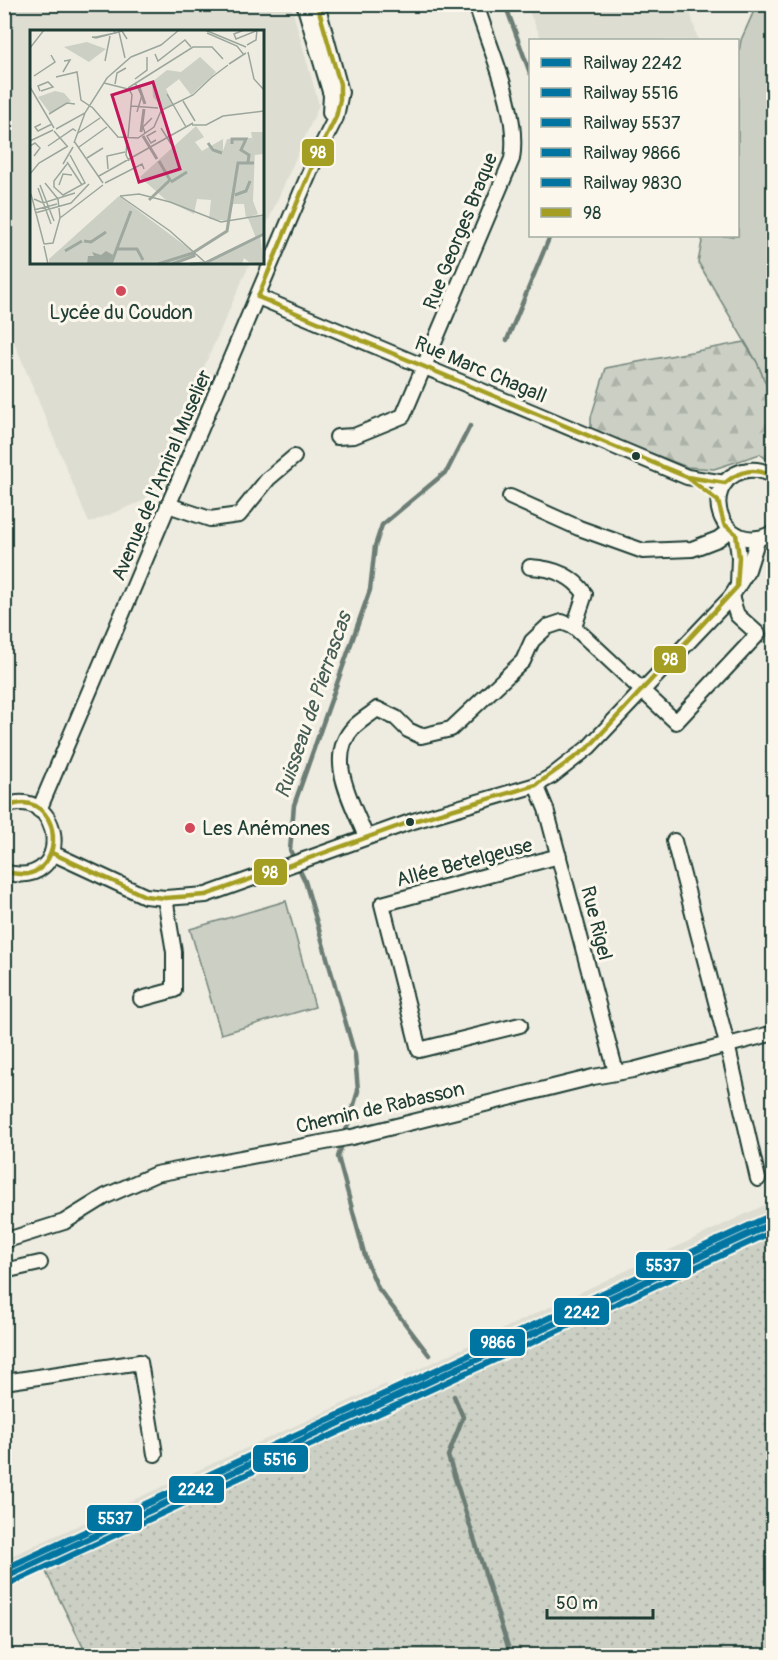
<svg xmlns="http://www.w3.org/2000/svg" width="778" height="1660" font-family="Pangolin,sans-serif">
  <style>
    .built { fill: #ddddd2 }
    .grass { fill: url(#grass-dots); stroke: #75867c; stroke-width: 1.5 }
    .forest { fill: url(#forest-firs); stroke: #75867c; stroke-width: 1.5 }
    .pitch { fill: #cbcfc4; stroke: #75867c; stroke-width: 1.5 }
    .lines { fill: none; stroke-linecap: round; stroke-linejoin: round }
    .stream { stroke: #6c7d74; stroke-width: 4.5 }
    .minor-casing { stroke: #1f3d34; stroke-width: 18 }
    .minor { stroke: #fbf7ec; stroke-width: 14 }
    .bus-1-casing { stroke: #fbf7ec; stroke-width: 9 }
    .bus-1 { stroke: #a49f22; stroke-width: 4.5 }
    .rail-1-casing { stroke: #fbf7ec; stroke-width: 10 }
    .rail-2-casing { stroke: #fbf7ec; stroke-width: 10 }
    .rail-3-casing { stroke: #fbf7ec; stroke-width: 10 }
    .rail-4-casing { stroke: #fbf7ec; stroke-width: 10 }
    .rail-5-casing { stroke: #fbf7ec; stroke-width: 10 }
    .rail-1 { stroke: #0075a1; stroke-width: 6 }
    .rail-2 { stroke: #0075a1; stroke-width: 6 }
    .rail-3 { stroke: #0075a1; stroke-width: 6 }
    .rail-4 { stroke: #0075a1; stroke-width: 6 }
    .rail-5 { stroke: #0075a1; stroke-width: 6 }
    .poi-dot { fill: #d1495b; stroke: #fbf7ec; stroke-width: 2 }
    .bus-dot { fill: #1f3d34; stroke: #fbf7ec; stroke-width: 2 }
    .labels { text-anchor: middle; stroke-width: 6; stroke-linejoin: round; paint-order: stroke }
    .street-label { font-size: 20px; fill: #1f3d34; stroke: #fbf7ec }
    .poi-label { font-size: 20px; fill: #1f3d34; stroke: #fbf7ec }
    .water-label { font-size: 21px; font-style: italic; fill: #455d54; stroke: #fbf7ec }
    .inset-river { fill: none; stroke: #9fa89f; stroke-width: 3 }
    .inset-road { fill: none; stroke: #9ba69c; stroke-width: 1.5 }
    .view { fill: #c2185b; fill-opacity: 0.15; stroke: #c2185b; stroke-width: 3 }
    .inset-edge { fill: none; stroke: #1f3d34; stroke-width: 3 }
    .line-badge { stroke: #fbf7ec; stroke-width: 2 }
    .badge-label { font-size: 16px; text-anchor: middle; font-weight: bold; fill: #fff }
  </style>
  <defs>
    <pattern id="grass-dots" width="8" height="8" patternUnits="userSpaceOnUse" patternTransform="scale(1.5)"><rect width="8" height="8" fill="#cbcfc4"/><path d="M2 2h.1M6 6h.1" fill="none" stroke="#aeb3a9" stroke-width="1.8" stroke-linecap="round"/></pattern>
    <pattern id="forest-firs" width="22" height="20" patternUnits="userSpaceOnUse" patternTransform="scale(1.5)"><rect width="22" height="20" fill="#cbcfc4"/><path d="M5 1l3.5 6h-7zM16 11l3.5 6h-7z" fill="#aeb3a9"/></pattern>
  </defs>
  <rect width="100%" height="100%" fill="#eeece1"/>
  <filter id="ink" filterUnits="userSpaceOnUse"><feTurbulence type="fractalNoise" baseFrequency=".0167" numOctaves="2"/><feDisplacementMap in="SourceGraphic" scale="12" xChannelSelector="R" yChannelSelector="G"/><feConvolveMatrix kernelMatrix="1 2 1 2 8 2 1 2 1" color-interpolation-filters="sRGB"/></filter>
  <g filter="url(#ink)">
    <g class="built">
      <polygon points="4,5 291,5 319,105 263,233 262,32 32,32 32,262 250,263 145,500 89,523 5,320"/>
      <polygon points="526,5 688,5 698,40 542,40"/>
      <polygon points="773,1201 773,1231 414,1398 404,1376"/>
      <polygon points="386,1384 399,1405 5,1589 5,1559"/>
    </g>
    <polygon class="grass" points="773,1231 773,1655 87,1655 45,1570"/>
    <polygon class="forest" points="744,342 757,362 773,401 773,465 760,454 714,469 687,467 591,430 591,417 606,368"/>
    <g class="pitch">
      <polygon points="757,4 774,5 773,401 757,362 698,262 703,236 738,236 738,57 741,40"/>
      <polygon points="286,901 315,1007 221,1034 190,929"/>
    </g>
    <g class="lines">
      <g class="stream">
        <polyline points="505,4 530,73"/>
        <polyline points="507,340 550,236"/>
        <polyline points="345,1134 358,1091 355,1055 305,881 290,850 294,805 370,590 375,546 382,525 447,471 470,426"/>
        <polyline points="343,1142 338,1157 366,1260 378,1288 429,1355"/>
        <polyline points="454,1396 463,1417 448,1456 511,1656"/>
      </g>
      <g class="minor-casing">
        <g id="minor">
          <polyline points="304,4 331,95 330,113"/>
          <polyline points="258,297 687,477 725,483"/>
          <path d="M337,437l17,-1 49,-20 109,-257c8,-47 -22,-109 -36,-155"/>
          <path d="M774,477c-10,-7 -20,-9 -31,-6 -48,14 -19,90 31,61"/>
          <polyline points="510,497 579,528 643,551 692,549 718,539 730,530"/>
          <polyline points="168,505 210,519 239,515 268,479 294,457"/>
          <polyline points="736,534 739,557 738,585"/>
          <path d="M530,567c21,1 42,7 55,27l-11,33"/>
          <polyline points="536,785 546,809 616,1072"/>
          <path d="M4,807c59,-26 73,85 0,65"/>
          <polyline points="39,810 317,155 336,117 341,92 317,4"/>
          <path d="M366,837c-13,-33 -42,-79 -12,-110 7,-7 16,-12 23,-18l19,9 12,12 13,6 30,-7 72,-68 9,-20 15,-14 15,-5 12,5 102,95 82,-88 -21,-19 -6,-18"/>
          <polyline points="674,841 727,1044 758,1179"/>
          <polyline points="52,853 145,896 165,898 206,895 410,822 536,785 552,776 589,747 731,597 748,570 758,538"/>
          <polyline points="141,999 174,990 174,952 165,898"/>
          <polyline points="520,1025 419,1050 382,904 559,856"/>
          <polyline points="4,1241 64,1222 106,1196 156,1174 352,1137 593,1077 633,1070 774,1033"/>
          <polyline points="4,1271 40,1263"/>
          <polyline points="4,1382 140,1362 155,1454"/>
        </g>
      </g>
      <use href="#minor" class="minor"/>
      <g class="bus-1-casing">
        <g id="bus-1">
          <polyline points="258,297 317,155 336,117 340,100 340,84 317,4"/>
          <path d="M670,470l17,7 38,6c15,-13 30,-16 49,-6"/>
          <path d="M4,807c6,-1 13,-4 19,-4 37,1 41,63 5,71 -7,1 -17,-1 -24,-2"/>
          <polyline points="52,853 145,896 165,898 206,895 410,822 536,785 589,747 737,587 739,557 736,534 724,524 718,501 687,477 258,297"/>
        </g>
      </g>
      <use href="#bus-1" class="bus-1"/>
      <g class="rail-1-casing">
        <polyline id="rail-1" points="4,1578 774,1223"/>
      </g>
      <g class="rail-2-casing">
        <polyline id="rail-2" points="7,1585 774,1231"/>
      </g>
      <g class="rail-3-casing">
        <polyline id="rail-3" points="4,1569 774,1214"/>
      </g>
      <g class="rail-4-casing">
        <polyline id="rail-4" points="4,1570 771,1216"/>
      </g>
      <g class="rail-5-casing">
        <polyline id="rail-5" points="7,1576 774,1222"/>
      </g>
      <use href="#rail-1" class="rail-1"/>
      <use href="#rail-2" class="rail-2"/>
      <use href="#rail-3" class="rail-3"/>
      <use href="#rail-4" class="rail-4"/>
      <use href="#rail-5" class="rail-5"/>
    </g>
  </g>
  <g class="poi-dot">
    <circle cx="121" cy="291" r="6"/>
    <circle cx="190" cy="828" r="6"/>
  </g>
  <g class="bus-dot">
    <circle cx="636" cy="456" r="5"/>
    <circle cx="410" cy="822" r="5"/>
  </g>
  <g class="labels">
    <g class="street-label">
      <text transform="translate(460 231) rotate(-68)" y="7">Rue Georges Braque</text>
      <text transform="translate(481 369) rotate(23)" y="7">Rue Marc Chagall</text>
      <text transform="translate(161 475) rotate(-67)" y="7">Avenue de l'Amiral Muselier</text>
      <text transform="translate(464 862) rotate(-15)" y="7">Allée Betelgeuse</text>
      <text transform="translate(597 923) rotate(76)" y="7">Rue Rigel</text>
      <text transform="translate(380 1107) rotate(-13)" y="7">Chemin de Rabasson</text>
    </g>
    <g class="poi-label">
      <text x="121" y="319">Lycée du Coudon</text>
      <text x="202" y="835" text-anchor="start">Les Anémones</text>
    </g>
    <g class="water-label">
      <text transform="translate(313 705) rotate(-71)" y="7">Ruisseau de Pierrascas</text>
    </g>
  </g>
  <g transform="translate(30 30)">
    <rect width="234" height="234" fill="#eeece1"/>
    <path d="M57,12l19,7 -17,13 -25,-15zM166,96l8,11 -9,5 7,9 21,-12v12l4,-12 25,-1 3,12 -2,51 5,13 -12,4 -2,-14h-11l-4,17 -20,-2 2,-19 -14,-1 -3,15 -28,-14 -26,-23z" fill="#cbcfc4"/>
    <path d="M221,102h13l-1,22 -8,1zM234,186v18l-4,2 4,28 -15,-2 -5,-4 -2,6 -35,-1 49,-25 -8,-20z" fill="#cbcfc4"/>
    <path d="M25,61l9,2 7,8 -21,12 -12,-16z" fill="#cbcfc4"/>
    <path d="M89,166l77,58 -23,10h-124v-5z" fill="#cbcfc4"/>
    <path d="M170,27l16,15 -25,23 -12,-16 -13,10 7,15 -9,5 -11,-12 -1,-15 15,-12 14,2z" fill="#cbcfc4"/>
    <path d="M76,221l7,4 -3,8 -23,1 1,-8h6l-2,-4 9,3z" fill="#9fa89f"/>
    <path class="inset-river" d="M109,57l6,17M111,102l3,-23M113,106l14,23M178,113l5,7 9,3M202,114v-5h14l-5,11 8,5 -1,7M141,152l16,-10M205,165l11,-4 4,-10M119,170l21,-20 -11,-19M54,211l7,1 15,-10M88,219h19l6,11M35,221l17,-10M81,234l20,-53M128,234l35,-11M142,234l22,-8v-4l33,-21 11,-68h16M160,234l15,-1 59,-29"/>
    <path class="inset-road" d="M84,0l1,3 7,-2 5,8M175,0l41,17M214,0l-10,4 2,5 20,-8M89,2l6,26M85,3l-19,5 -4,-1h4zM177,3l30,13 7,9M217,15l9,-5 1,-10M0,18l14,-18M218,22l6,27 10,11M125,24l3,7 27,-21 6,7M75,31l5,-25M199,34l17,-11M33,42l7,-12 -6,1M4,46l21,-14 -4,-7M26,47l21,-5 4,28 12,8M182,47l16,-12M105,49l12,-9v-13M74,53l24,6M105,53l7,12 -5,17M85,54l2,-11 9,-5M0,57l24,41M98,58l65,-41h19l11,12M10,61l-2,-5 10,-4 5,5 -12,4M137,64l19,33M153,71l12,20M101,76l27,2M62,77l26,30M132,80l31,-15 20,-19M19,84l18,-11 8,1M11,94l-6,3 3,4 14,-7M162,95h14l17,-9 41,-5M131,98l10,16M26,99l29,-16 22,-35 24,-21 30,-12 18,-15M24,101l13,15M126,101l-9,5 4,7 5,-3M48,103l22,-15M115,103l-2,-6 9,-9M87,107l21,1 16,-11 7,-16M98,107l4,-42 -3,-6M97,110l-1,15 3,6M0,111l23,-11M44,111l29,42M44,113l11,-30M0,116l5,-3 5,5 -6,8M18,116l25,-17 3,2M49,117l28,-20M57,128l16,-10M37,132l15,23M33,134l10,-17M37,134l-13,17v6l9,8 22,-12 -15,-28M78,139l-1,-13 18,-4M0,144l9,-11 29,-17M69,146l94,-53M15,153l13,16M75,153l37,-19 2,5M10,155l14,36M29,155l4,-11 9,1M8,158l13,36M1,164l13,50M90,166l19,-2 31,8 51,20 43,-7M90,166l50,35 37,33M4,169l9,4 32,-10M4,180l23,-6M5,183l36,-10 18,-19M30,188l43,-33M14,214l9,-1 7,-25 -2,-19M14,216l4,18"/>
    <path class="view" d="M123,52l27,87 -41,13 -27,-87z"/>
    <rect width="234" height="234" class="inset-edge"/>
  </g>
  <g class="line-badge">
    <rect x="301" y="138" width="34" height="29" rx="6" fill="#a49f22"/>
    <rect x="653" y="645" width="34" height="29" rx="6" fill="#a49f22"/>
    <rect x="253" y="858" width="35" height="28" rx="6" fill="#a49f22"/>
    <rect x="635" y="1251" width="57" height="28" rx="6" fill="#0075a1"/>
    <rect x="553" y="1297" width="57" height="29" rx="6" fill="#0075a1"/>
    <rect x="469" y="1328" width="57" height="29" rx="6" fill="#0075a1"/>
    <rect x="252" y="1444" width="57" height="29" rx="6" fill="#0075a1"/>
    <rect x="168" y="1475" width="57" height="29" rx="6" fill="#0075a1"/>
    <rect x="86" y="1504" width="57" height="28" rx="6" fill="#0075a1"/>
  </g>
  <g class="badge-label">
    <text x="318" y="158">98</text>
    <text x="670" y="665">98</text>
    <text x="270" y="878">98</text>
    <text x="663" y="1271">5537</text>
    <text x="582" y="1318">2242</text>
    <text x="498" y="1348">9866</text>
    <text x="280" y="1465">5516</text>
    <text x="196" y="1495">2242</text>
    <text x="115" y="1524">5537</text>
  </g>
  <rect width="778" height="1660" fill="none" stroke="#fbf7ec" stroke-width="24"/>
  <rect x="12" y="12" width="754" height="1636" fill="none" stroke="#1f3d34" stroke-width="2" filter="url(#ink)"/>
  <rect x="529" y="39" width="210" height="198" fill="#fbf7ec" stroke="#a3ada2" stroke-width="1.5"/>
  <rect x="541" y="58" width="30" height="9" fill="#0075a1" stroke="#a3ada2" stroke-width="1.5"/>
  <text x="583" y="69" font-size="18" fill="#1f3d34">Railway 2242</text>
  <rect x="541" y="88" width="30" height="9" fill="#0075a1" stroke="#a3ada2" stroke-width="1.5"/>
  <text x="583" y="99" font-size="18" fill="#1f3d34">Railway 5516</text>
  <rect x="541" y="118" width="30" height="9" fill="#0075a1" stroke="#a3ada2" stroke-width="1.5"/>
  <text x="583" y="129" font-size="18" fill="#1f3d34">Railway 5537</text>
  <rect x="541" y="148" width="30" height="9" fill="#0075a1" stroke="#a3ada2" stroke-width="1.5"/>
  <text x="583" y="159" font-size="18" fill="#1f3d34">Railway 9866</text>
  <rect x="541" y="178" width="30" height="9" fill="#0075a1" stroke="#a3ada2" stroke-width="1.5"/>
  <text x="583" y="189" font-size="18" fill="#1f3d34">Railway 9830</text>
  <rect x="541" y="208" width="30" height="9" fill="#a49f22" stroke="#a3ada2" stroke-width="1.5"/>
  <text x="583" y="219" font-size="18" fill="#1f3d34">98</text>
  <path d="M547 1609v9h106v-9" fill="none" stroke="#1f3d34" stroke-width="3"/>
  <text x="556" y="1609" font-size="18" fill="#1f3d34" stroke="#fbf7ec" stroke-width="4.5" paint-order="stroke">50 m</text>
</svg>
